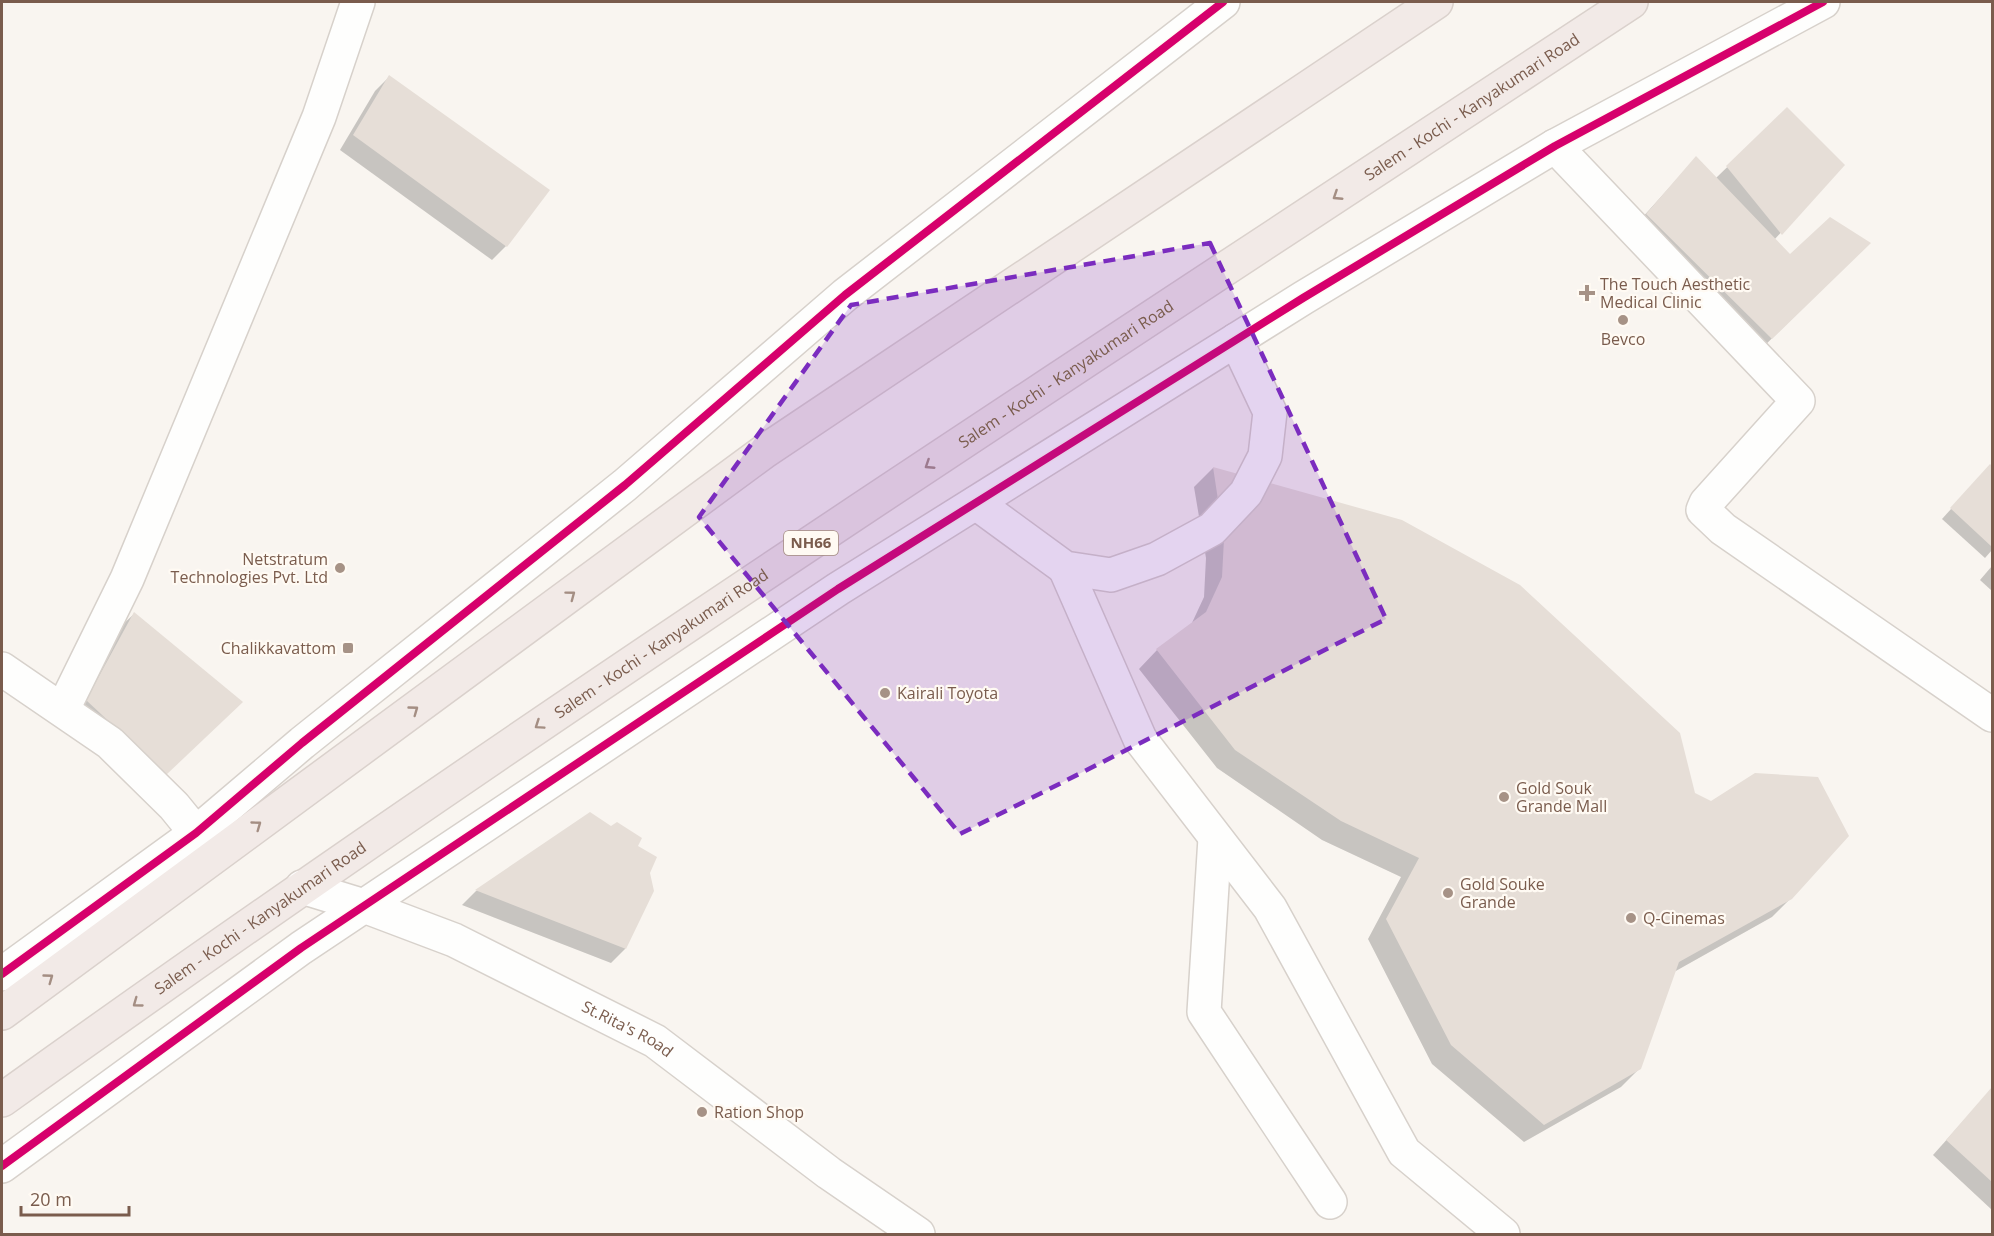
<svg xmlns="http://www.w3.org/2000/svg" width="1994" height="1236" font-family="'Open Sans',sans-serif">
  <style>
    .shadow { fill: #0003 }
    .building { fill: #e6ded7 }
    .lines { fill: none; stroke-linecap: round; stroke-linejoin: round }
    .minor-casing { stroke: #d7d1cb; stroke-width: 36 }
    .highway-casing { stroke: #dad1cc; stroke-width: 36 }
    .minor { stroke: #fefefd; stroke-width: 33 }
    .highway { stroke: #f2eae7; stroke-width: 33 }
    .cycleway-casing { stroke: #fffaf3; stroke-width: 11 }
    .cycleway { stroke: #d6006c; stroke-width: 8 }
    .oneway { stroke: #a48e83 }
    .marked { fill: #7b2cbf; fill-opacity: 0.2; stroke: #7b2cbf; stroke-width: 4.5; stroke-dasharray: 12 8; stroke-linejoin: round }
    .poi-dot { fill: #a69286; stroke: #fffaf3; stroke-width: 2 }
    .labels { text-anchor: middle; stroke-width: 4.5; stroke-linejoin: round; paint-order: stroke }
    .shield { fill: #fffaf3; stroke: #a28b7f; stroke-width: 1.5 }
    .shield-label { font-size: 15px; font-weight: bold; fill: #7a5c4d }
    .street-label { font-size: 16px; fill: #7a5c4d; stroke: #fffaf3 }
    .poi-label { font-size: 16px; fill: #7a5c4d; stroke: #fffaf3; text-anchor: start }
  </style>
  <rect width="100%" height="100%" fill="#f9f5f0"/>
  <g class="shadow">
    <polygon points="389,77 506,246 492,260 340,150 375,91"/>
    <polygon points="1787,109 1843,165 1774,240 1789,256 1868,244 1757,353 1632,229 1696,158 1716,178"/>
    <polygon points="1990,466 1992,468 1992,550 1985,558 1942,519"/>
    <polygon points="1213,468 1401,521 1693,794 1791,898 1772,917 1674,972 1640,1068 1621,1087 1524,1142 1432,1064 1368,939 1401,877 1322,840 1217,768 1139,669 1157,650 1191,625 1204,597 1206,558 1194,487"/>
    <polygon points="1992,566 1992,591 1980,580"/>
    <polygon points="134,614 151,788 73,715 119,628"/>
    <polygon points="590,814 636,846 625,949 611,963 462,905 476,891"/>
    <polygon points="1992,1089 1992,1210 1933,1155"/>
  </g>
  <g class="building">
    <polygon points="389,75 550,190 507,247 353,135"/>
    <polygon points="1787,107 1845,165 1782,235 1726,166"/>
    <polygon points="1696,156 1790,254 1830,217 1871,243 1772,339 1646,214"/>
    <polygon points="1990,464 1992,466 1992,547 1950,508"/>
    <polygon points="1213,467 1402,520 1520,585 1680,733 1695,793 1711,801 1755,773 1818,777 1849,836 1792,899 1679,962 1641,1069 1544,1125 1451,1045 1386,919 1419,858 1341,821 1235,750 1156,649 1206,612 1222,577 1224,539"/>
    <polygon points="134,612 243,702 166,775 86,700"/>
    <polygon points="590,812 611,826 617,822 642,838 638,846 657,857 650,873 654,891 626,949 475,890"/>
    <polygon points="1992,1087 1992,1182 1946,1140"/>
  </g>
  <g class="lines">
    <g class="minor-casing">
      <g id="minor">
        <polyline points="1555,146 1798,401 1706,503 1703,510 1723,529 1992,715"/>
        <polyline points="976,503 1065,568 1111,575 1157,559 1212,529 1246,493 1265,456 1270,412 1236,340"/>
        <polyline points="1065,568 1140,739 1270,908 1404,1152 1503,1234"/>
        <polyline points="2,669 110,743 174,806 209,849"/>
        <polyline points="63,709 127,579 319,117 358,2"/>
        <polyline points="1215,838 1204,1012 1330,1202"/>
        <path id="s1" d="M302,887l62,19 90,34 201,101 174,132 89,61"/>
        <polyline points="2,974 196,833 302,743 625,485 845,295 1223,2"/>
        <polyline points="2,1166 301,948 838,589 1303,298 1555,146 1823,2"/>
      </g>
    </g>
    <g class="highway-casing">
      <g id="highway">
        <polyline points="2,1013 765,451 1436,2"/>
        <path id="s2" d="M2,1100c532,-382 1082,-738 1629,-1098"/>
      </g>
    </g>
    <use href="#minor" class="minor"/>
    <use href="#highway" class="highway"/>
    <g class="cycleway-casing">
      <g id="cycleway">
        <polyline points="2,974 196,833 302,743 625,485 845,295 1223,2"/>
        <polyline points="2,1166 301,948 838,589 1303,298 1555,146 1823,2"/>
      </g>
    </g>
    <use href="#cycleway" class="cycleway"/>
  </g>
  <defs><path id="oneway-chevron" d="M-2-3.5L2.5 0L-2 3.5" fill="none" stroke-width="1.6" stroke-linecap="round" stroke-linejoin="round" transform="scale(1.5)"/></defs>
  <g class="oneway">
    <use href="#oneway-chevron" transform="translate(1337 196) rotate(147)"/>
    <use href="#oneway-chevron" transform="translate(929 465) rotate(147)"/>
    <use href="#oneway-chevron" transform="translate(571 595) rotate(-37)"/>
    <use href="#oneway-chevron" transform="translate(414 710) rotate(-36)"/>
    <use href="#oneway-chevron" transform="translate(539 725) rotate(146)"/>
    <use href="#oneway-chevron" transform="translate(257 825) rotate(-36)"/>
    <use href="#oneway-chevron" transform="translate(49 978) rotate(-36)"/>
    <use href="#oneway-chevron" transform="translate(137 1003) rotate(144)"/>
  </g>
  <path class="marked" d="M1210,243l176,376 -426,215 -261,-317 152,-212z"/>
  <g class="poi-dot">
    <path d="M1584 284h6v6h6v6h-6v6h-6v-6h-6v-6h6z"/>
    <circle cx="1623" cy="320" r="6"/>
    <circle cx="340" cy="568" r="6"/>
    <rect x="342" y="642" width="12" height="12" rx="3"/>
    <circle cx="885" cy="693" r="6"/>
    <circle cx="1504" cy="797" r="6"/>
    <circle cx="1448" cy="893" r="6"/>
    <circle cx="1631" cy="918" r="6"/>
    <circle cx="702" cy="1112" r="6"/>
  </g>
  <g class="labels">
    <rect class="shield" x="784" y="531" width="54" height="24" rx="4.5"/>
    <g class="shield-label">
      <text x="811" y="548">NH66</text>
    </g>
    <g class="street-label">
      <text dy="6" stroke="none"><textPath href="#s2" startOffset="1774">Salem - Kochi - Kanyakumari Road</textPath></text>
      <text dy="6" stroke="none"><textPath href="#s2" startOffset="1288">Salem - Kochi - Kanyakumari Road</textPath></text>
      <text dy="6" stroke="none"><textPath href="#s2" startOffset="802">Salem - Kochi - Kanyakumari Road</textPath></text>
      <text dy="6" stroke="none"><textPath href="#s2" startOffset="316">Salem - Kochi - Kanyakumari Road</textPath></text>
      <text dy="6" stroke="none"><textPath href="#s1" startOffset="356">St.Rita's Road</textPath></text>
    </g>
    <g class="poi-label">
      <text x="1600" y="290">The Touch Aesthetic<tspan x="1600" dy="18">Medical Clinic</tspan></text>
      <text x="1623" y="345" text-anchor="middle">Bevco</text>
      <text x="328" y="565" text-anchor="end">Netstratum<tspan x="328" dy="18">Technologies Pvt. Ltd</tspan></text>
      <text x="336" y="654" text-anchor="end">Chalikkavattom</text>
      <text x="897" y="699">Kairali Toyota</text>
      <text x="1516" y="794">Gold Souk<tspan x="1516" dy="18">Grande Mall</tspan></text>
      <text x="1460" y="890">Gold Souke<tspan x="1460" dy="18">Grande</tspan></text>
      <text x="1643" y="924">Q-Cinemas</text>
      <text x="714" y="1118">Ration Shop</text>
    </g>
  </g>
  <rect width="1994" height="1236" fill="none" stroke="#7a5c4d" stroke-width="6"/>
  <path d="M21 1206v9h108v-9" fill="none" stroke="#7a5c4d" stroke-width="3"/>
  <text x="30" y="1206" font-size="18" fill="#7a5c4d" stroke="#fffaf3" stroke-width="4.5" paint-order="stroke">20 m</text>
</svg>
